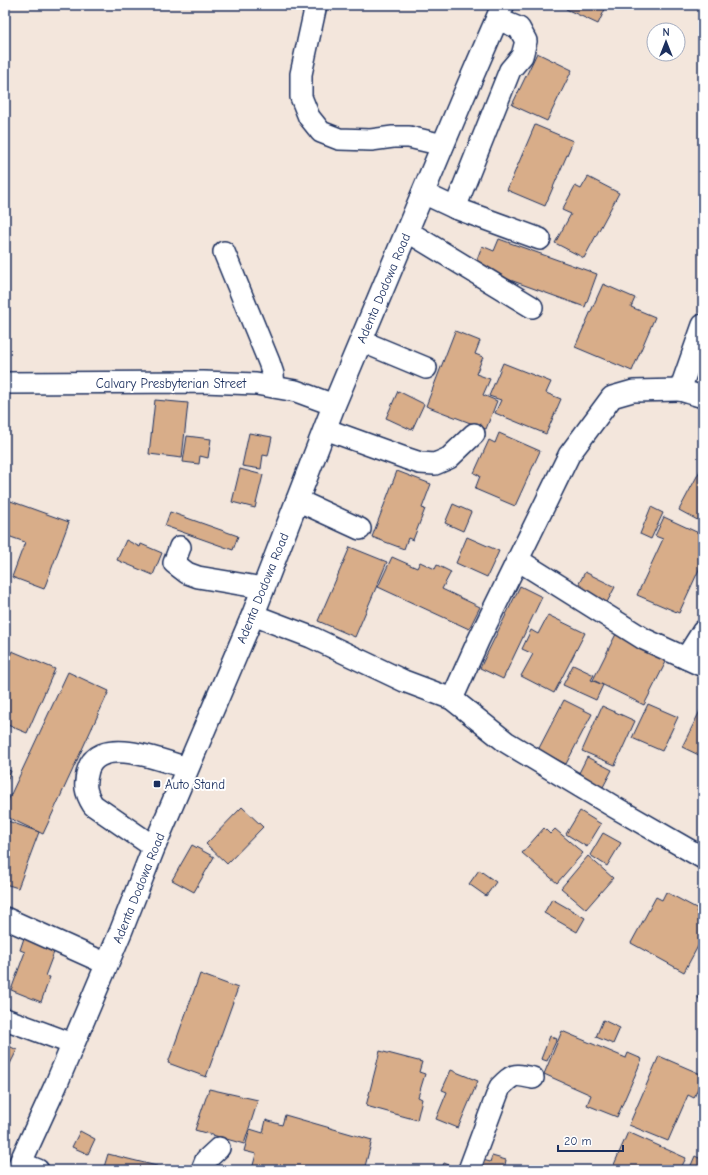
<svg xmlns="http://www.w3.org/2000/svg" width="708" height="1175" font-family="'Comic Neue',sans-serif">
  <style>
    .building { fill: #d8ad89; stroke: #1b2f5e }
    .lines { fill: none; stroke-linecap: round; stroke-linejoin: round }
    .minor-casing { stroke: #1b2f5e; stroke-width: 24 }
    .major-casing { stroke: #1b2f5e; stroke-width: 25 }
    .minor { stroke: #fff; stroke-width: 21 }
    .major { stroke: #fff; stroke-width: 22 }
    .poi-dot { fill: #1b2f5e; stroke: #fff; stroke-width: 1.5 }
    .labels { text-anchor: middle; stroke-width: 4; stroke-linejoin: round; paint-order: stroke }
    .street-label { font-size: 13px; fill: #1b2f5e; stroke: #fff }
    .poi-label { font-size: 13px; fill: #1b2f5e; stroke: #fff; text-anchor: start }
  </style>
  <rect width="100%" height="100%" fill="#f3e6dc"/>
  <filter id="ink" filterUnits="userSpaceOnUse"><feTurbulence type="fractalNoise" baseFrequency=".025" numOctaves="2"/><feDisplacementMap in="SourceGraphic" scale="8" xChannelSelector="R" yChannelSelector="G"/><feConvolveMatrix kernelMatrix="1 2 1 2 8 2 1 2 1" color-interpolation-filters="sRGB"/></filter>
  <g filter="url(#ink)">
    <g class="building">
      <polygon points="568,5 607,5 598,24 566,9"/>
      <polygon points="537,53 572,70 547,121 512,105"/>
      <polygon points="535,125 573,141 545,206 507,190"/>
      <polygon points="588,177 619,193 584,258 555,243 571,214 562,210 575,186 581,189"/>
      <polygon points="499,239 597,274 585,307 474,267 482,246 494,251"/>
      <polygon points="603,284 635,298 631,307 655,317 632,371 575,347"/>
      <polygon points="455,331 480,341 475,354 483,357 476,374 490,379 483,395 497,401 486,429 426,406"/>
      <polygon points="503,363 551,382 546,393 561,399 546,434 495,413 501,400 489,396"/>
      <polygon points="398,391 424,404 412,430 386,418"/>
      <polygon points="155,400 188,403 182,458 149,454"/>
      <polygon points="249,433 272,437 268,456 263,455 261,469 242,466"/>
      <polygon points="499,433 540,451 515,506 475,489 480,476 474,473 489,440 495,443"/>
      <polygon points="187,436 211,439 208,458 200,456 199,464 183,462"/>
      <polygon points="703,465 703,523 679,510"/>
      <polygon points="240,469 263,475 255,508 232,502"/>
      <polygon points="397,471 431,484 422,508 425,509 413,540 408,538 404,549 372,537"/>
      <polygon points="5,499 69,522 44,589 12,577 25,542 5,535"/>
      <polygon points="453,504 471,512 463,531 445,523"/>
      <polygon points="651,507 663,513 651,539 640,534"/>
      <polygon points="170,512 238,536 233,550 165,526"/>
      <polygon points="664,517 703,535 703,561 679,613 637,595 663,539 655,536"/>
      <polygon points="467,537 499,551 487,577 456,563"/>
      <polygon points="126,540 140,547 141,544 162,553 153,575 117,560"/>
      <polygon points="350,547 387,562 355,637 318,621"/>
      <polygon points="392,557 417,568 420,562 435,569 437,565 451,572 442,589 480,607 469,629 378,587"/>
      <polygon points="585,572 615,587 604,608 574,593"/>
      <polygon points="520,586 542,597 503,679 480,668"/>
      <polygon points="548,615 585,633 554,693 521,676 533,654 522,649 531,630 538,634"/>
      <polygon points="618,630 669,656 644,705 593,680"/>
      <polygon points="12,651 55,669 27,733 5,724 5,687 6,684 5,684 5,668"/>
      <polygon points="573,665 594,675 591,680 603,685 596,700 563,685"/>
      <polygon points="68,672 109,691 43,834 5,816 5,807"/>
      <polygon points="564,700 592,714 566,764 538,750"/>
      <polygon points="648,704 678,717 662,751 632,738"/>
      <polygon points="703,705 703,757 682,747"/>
      <polygon points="602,706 635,721 615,765 582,751"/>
      <polygon points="587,757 612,770 603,787 578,775"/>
      <polygon points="5,769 11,771 5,786"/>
      <polygon points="242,807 263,827 227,864 206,844"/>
      <polygon points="580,811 601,824 587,847 566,834"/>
      <polygon points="5,820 39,832 18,888 5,884"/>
      <polygon points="544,828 550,834 555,829 583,853 557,883 522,853"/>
      <polygon points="603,833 621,843 607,866 590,855"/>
      <polygon points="192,845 214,857 194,892 172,880"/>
      <polygon points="588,856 613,878 586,909 561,888"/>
      <polygon points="479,870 496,882 486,896 469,884"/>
      <polygon points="666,892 698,909 696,912 703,916 703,937 684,972 631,943 656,897 662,900"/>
      <polygon points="552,899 585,918 577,932 544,913"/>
      <polygon points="25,935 56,947 45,976 50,977 41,1002 11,990 25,952 20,950"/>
      <polygon points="703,960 703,972 698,969"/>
      <polygon points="200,974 238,988 206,1077 168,1063"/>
      <polygon points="703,989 703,1000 698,998"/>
      <polygon points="603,1020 620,1028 613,1044 596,1037"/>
      <polygon points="562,1031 626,1058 628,1053 642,1059 617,1117 587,1105 591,1095 544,1074"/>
      <polygon points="550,1036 557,1039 547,1061 541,1059"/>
      <polygon points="5,1044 17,1050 8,1068 5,1066"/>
      <polygon points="380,1051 422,1062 419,1072 425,1074 418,1097 422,1099 417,1120 366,1106"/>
      <polygon points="659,1056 703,1075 694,1098 688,1095 668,1141 629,1125"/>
      <polygon points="451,1070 478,1081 458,1128 436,1119 447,1092 442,1090"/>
      <polygon points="209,1089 258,1100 244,1144 195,1130"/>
      <polygon points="285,1115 372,1140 364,1170 255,1170 252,1169 256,1154 244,1151 250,1129 263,1133 266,1120 282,1125"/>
      <polygon points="80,1131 95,1139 88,1154 72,1147"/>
      <polygon points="628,1132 686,1158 680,1170 619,1170 613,1167"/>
      <polygon points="108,1154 173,1170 115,1170 104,1167"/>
      <polygon points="492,1156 506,1160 504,1170 473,1170 476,1158 490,1162"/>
      <polygon points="695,1156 703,1160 703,1170 689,1170"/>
      <polygon points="444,1163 461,1170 441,1170"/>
    </g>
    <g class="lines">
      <g class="minor-casing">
        <g id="minor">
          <polyline points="316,5 301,74 301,97 309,117 321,132 339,139 371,140 393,137 409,137 443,145"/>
          <polyline points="423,193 455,208 540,239"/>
          <polyline points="455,208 510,70 522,56 526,41 519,28 497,19"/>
          <polyline points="407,231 532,307"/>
          <polyline points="224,252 269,362 273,374 274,387"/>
          <polyline points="361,341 426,368"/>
          <polyline points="5,383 203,382 256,384 296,391 334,405"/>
          <polyline points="680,390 703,397"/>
          <polyline points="325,429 405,458 420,463 435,464 449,458 474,434"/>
          <polyline points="297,500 360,529"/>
          <polyline points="180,547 174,563 187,573 198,577 263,588"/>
          <polyline points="518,560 644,639 703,666"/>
          <polyline points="253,615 311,637 404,681 452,699 506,742 616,808 703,858"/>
          <polyline points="686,658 703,631"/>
          <polyline points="452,699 478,641 569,455 612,397 633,391 680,390 703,325"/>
          <path d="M154,847l-61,-42c-8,-13 -9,-20 -5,-35 11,-36 75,-9 99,-2"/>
          <polyline points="5,918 107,964"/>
          <polyline points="5,1019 73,1044"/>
          <polyline points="21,1163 38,1170"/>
          <polyline points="202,1170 206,1160 219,1148"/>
          <path d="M469,1170l31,-83c14,-14 14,-13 33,-9"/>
        </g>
      </g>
      <g class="major-casing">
        <polyline id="major" points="17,1170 55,1087 121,931 154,847 253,615 334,405 461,102 503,5"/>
      </g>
      <use href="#minor" class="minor"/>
      <use href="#major" class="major"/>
    </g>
  </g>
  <rect class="poi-dot" x="153" y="780" width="8" height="8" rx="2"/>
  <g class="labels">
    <g class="street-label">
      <text transform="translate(383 288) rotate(-67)" y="5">Adenta Dodowa Road</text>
      <text x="171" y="388">Calvary Presbyterian Street</text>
      <text transform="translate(262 588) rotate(-68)" y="5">Adenta Dodowa Road</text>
      <text transform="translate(138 888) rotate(-68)" y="5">Adenta Dodowa Road</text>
    </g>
    <g class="poi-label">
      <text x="165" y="789">Auto Stand</text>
    </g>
  </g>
  <rect width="708" height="1175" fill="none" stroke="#fff" stroke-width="20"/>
  <rect x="10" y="10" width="688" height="1155" fill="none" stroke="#1b2f5e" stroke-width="1.5" filter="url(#ink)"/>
  <g transform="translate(666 42)"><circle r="19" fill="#ffffff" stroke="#a4acbf"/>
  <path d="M0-3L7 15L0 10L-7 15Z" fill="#1b2f5e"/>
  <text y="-6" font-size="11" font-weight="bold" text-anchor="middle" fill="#1b2f5e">N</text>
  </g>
  <path d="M558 1145v6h65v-6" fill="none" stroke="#1b2f5e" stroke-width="2"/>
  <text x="564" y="1145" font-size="12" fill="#1b2f5e" stroke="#ffffff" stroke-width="3" paint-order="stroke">20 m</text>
</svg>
